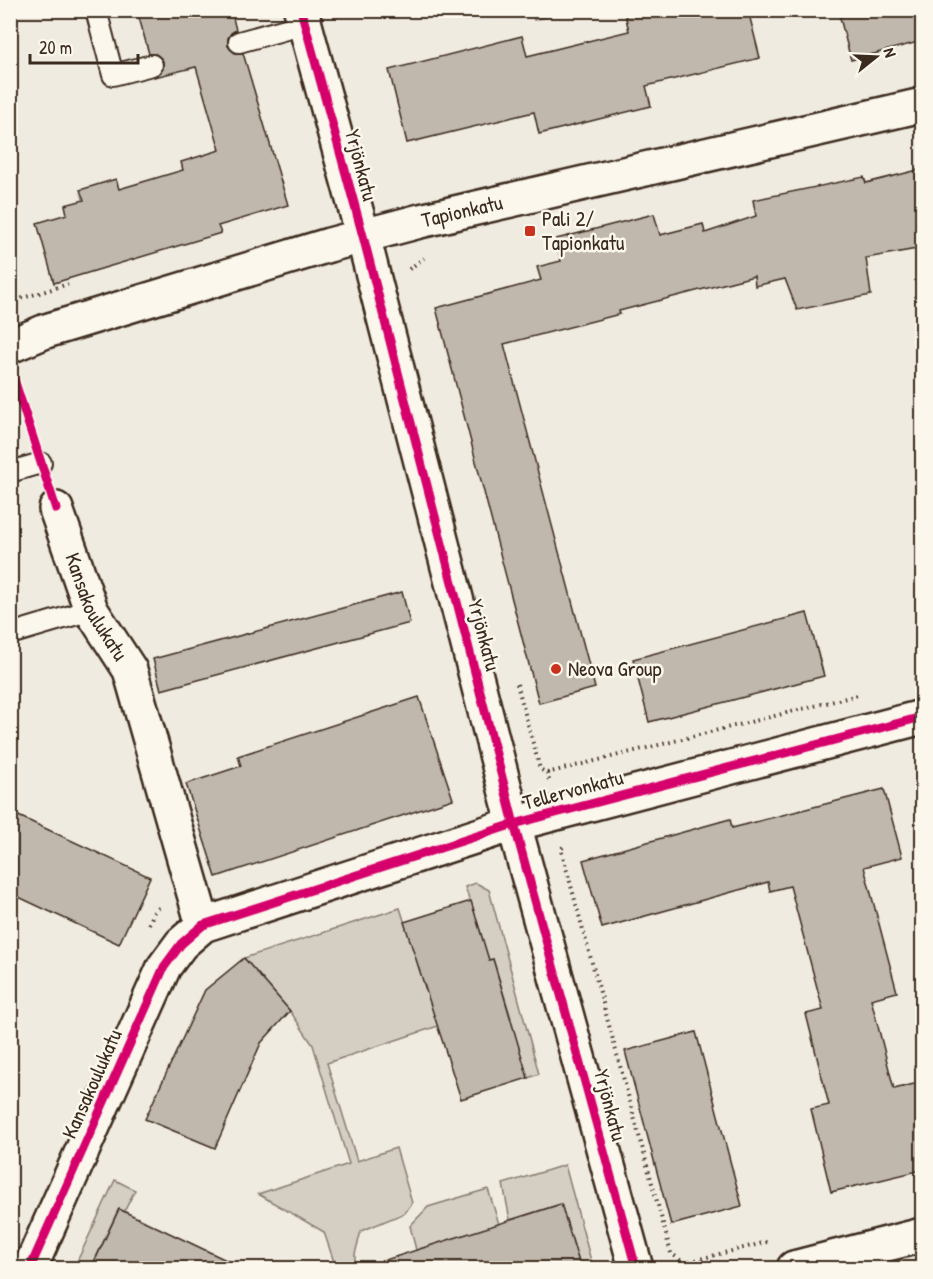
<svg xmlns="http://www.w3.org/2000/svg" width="933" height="1279" font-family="'Patrick Hand',sans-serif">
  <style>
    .green { fill: #d5cec3; stroke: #887c70; stroke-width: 1.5 }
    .building { fill: #c0b8ad; stroke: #3b2a1e; stroke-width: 1.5 }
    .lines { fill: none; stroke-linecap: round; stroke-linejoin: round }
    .lane-casing { stroke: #3b2a1e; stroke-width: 24 }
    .street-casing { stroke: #3b2a1e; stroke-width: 38 }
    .path { stroke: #3b2a1e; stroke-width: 4; stroke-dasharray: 1.5 4.5; stroke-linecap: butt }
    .lane { stroke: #fbf7ec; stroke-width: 20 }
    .street { stroke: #fbf7ec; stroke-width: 33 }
    .cycleway-casing { stroke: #fbf7ec; stroke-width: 13 }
    .cycleway { stroke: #d6006c; stroke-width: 9 }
    .poi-dot { fill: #c8321e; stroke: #fbf7ec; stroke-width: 2 }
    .labels { text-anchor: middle; stroke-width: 5; stroke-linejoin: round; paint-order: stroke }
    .street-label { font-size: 21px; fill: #3b2a1e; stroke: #fbf7ec }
    .poi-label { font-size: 21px; fill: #3b2a1e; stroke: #fbf7ec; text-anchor: start }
  </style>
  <rect width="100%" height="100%" fill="#f0ebe0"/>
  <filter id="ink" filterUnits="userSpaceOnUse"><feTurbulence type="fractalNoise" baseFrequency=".0167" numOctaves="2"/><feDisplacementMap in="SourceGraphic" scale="12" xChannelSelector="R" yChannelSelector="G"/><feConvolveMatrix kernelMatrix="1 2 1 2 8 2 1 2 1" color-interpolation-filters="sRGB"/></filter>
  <g filter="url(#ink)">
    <g class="green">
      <polygon points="532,11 532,10 568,11 534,20"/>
      <polygon points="476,883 489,890 539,1074 528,1078 517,1045 499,1023 511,1018 493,959 480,963 481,933 465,887"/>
      <polygon points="400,908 438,1026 327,1063 357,1161 396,1148 412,1203 405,1213 361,1231 355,1254 355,1268 336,1268 324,1232 258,1194 349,1164 313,1045 290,1011 244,958"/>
      <polygon points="565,1165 593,1268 581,1268 561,1204 510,1220 503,1184"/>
      <polygon points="115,1180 135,1190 124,1212 118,1210 91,1268 74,1268"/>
      <polygon points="488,1189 499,1224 416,1250 410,1226 428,1207"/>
    </g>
    <g class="building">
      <polygon points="137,10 231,10 236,30 231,33 228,38 228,46 235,53 243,53 288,205 218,226 221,233 54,283 37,223 67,214 65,205 84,200 80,190 116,179 119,189 183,170 181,162 220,150 196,67 155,77 163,69 163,61 156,54 149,54"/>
      <polygon points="624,10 748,10 760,58 646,86 651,106 539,134 534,112 407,143 389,70 522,36 527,56 629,31"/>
      <polygon points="838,10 922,10 922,41 851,60"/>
      <polygon points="922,169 922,248 866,258 871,295 797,310 785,279 755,286 754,276 619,311 620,314 504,344 595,688 539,703 436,308 541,280 537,267 561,261 556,239 654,214 660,235 703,224 705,233 756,216 753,200 864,177 866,183"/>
      <polygon points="402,592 410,623 161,690 153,659"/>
      <polygon points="807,613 824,676 649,722 633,659"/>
      <polygon points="419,697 453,799 216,877 186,784 241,766 238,756"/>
      <polygon points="884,789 902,857 864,867 897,992 871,999 894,1089 922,1082 922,1170 831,1192 811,1109 829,1105 806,1014 823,1010 790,886 770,891 768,882 602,928 583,860 730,819 732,828"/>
      <polygon points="10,812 150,877 119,944 10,893"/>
      <polygon points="471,901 489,960 493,959 528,1078 461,1099 404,922"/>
      <polygon points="244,958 290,1011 261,1043 215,1148 145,1119 205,990"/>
      <polygon points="696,1032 742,1206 671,1225 625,1051"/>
      <polygon points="561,1204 581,1269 380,1269 379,1262"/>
      <polygon points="119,1209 245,1269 91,1269"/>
    </g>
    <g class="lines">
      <g class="lane-casing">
        <g id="lane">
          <polyline points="96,10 113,75 152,65"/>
          <polyline points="239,42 304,24"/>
          <polyline points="10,472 41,463"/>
          <polyline points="10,634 91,610"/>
        </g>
      </g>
      <g class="street-casing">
        <g id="street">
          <polyline points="301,10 363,236 514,824 636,1268"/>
          <path id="s1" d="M10,346l36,-15 283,-86 91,-24 502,-116"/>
          <path id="s2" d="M56,509l35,101 39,60 73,255"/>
          <polyline points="30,1268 164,967 181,944 203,925 514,824 922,717"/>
          <polyline points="794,1268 922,1235"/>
        </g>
      </g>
      <g class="path">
        <polyline points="409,269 424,258"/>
        <polyline points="10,302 68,284"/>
        <polyline points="914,680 922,678"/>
        <polyline points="517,684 540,769 547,773 549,780"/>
        <polyline points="547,773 858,695"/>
        <polyline points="563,847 561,849 671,1253 684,1263 686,1268"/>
        <polyline points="149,924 154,912 161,906"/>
        <polyline points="684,1263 771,1241"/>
      </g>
      <use href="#lane" class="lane"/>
      <use href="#street" class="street"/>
      <g class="cycleway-casing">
        <g id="cycleway">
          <polyline points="301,10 363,236 514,824 636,1268"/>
          <polyline points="10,367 56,509"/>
          <polyline points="30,1268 164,967 181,944 203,925 514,824 922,717"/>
        </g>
      </g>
      <use href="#cycleway" class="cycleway"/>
    </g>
  </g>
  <g class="poi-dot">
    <rect x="524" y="225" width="12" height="12" rx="3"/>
    <circle cx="556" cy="669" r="6"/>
  </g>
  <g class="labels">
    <g class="street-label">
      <text transform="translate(361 165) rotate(75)" y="7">Yrjönkatu</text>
      <text dy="7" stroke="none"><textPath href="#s1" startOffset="472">Tapionkatu</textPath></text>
      <text dy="7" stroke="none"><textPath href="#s2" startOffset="106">Kansakoulukatu</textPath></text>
      <text transform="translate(484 635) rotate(75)" y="7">Yrjönkatu</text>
      <text transform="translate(573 790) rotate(-15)" y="7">Tellervonkatu</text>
      <text transform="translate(92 1084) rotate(-66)" y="7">Kansakoulukatu</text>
      <text transform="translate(610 1105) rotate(75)" y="7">Yrjönkatu</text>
    </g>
    <g class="poi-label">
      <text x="542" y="226">Pali 2/<tspan x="542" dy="24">Tapionkatu</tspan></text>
      <text x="568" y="676">Neova Group</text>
    </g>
  </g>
  <rect width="933" height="1279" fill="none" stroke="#fbf7ec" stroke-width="36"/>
  <rect x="18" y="18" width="897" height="1243" fill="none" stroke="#3b2a1e" stroke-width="2" filter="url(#ink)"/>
  <g transform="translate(876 57) rotate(72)" stroke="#fbf7ec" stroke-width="4.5" paint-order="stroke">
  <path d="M0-4.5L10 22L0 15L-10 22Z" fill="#3b2a1e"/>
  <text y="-9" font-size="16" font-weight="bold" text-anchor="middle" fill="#3b2a1e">N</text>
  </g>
  <path d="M30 54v9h108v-9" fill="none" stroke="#3b2a1e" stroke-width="3"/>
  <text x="39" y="54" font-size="18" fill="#3b2a1e" stroke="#fbf7ec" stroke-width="4.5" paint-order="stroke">20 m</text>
</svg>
